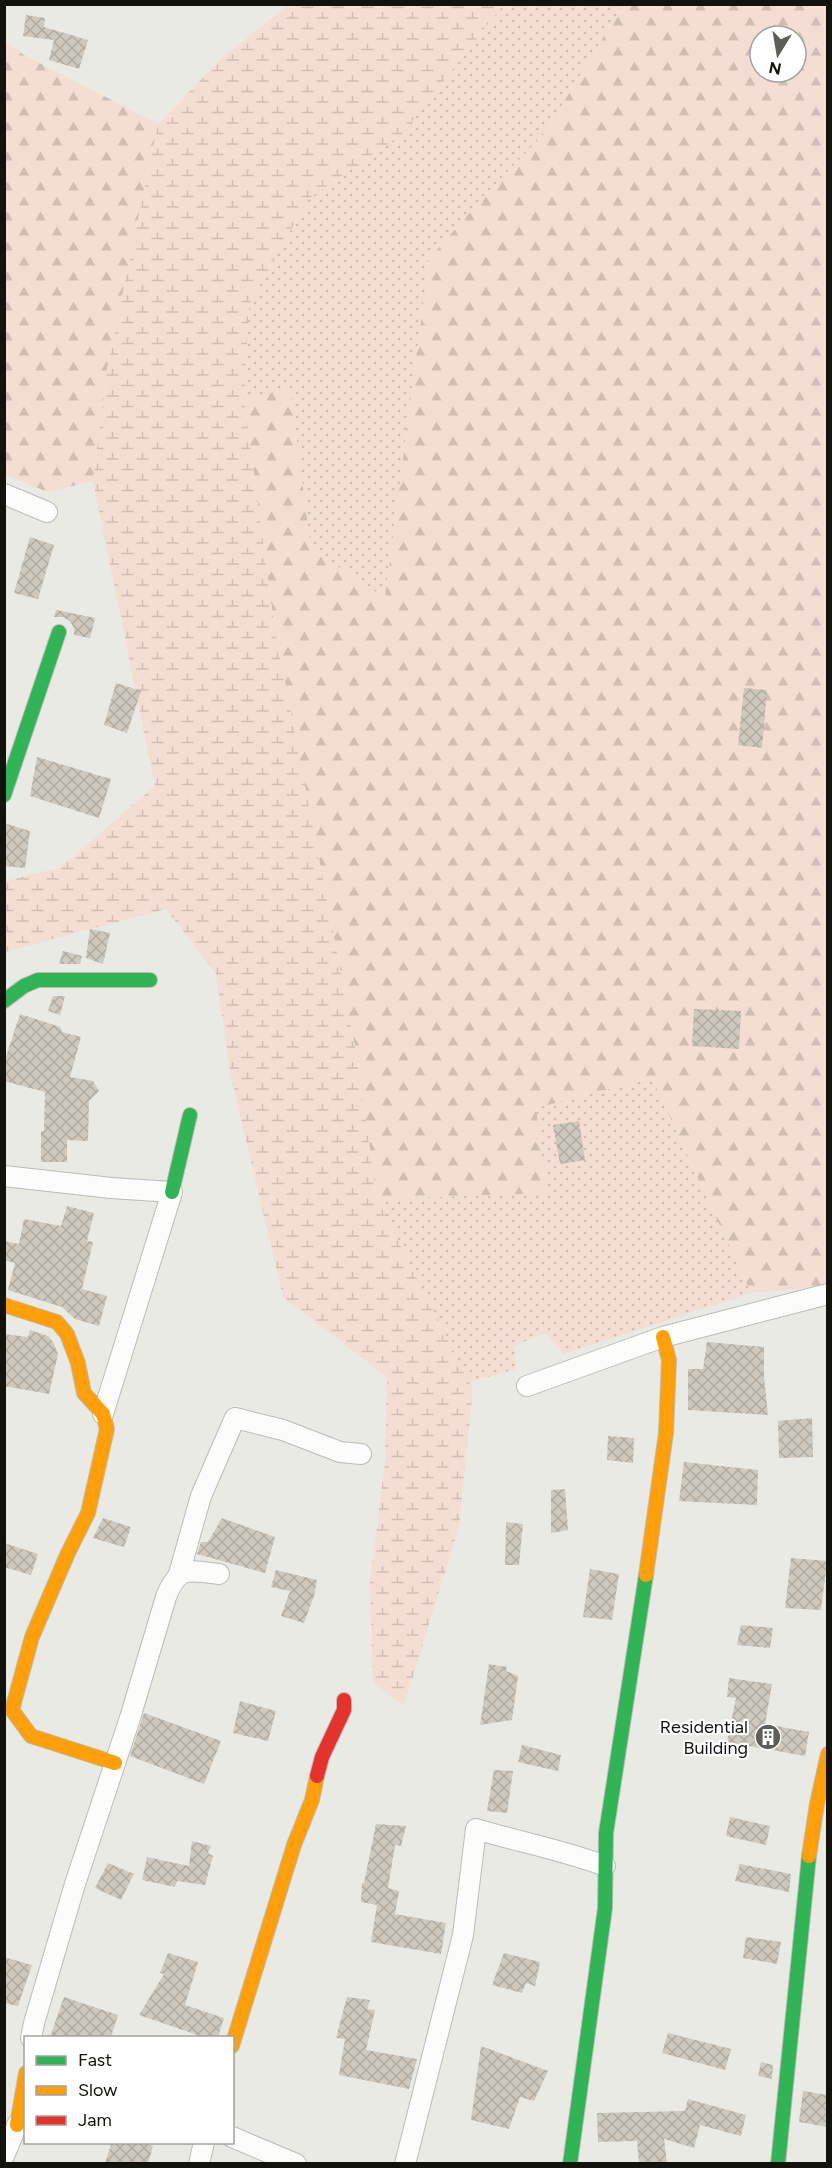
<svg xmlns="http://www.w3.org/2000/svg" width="832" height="2168" font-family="Figtree,sans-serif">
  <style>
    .grass { fill: url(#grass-dots) }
    .forest { fill: url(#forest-firs); fill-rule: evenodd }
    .wetland { fill: url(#wetland-marsh) }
    .building { fill: url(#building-cross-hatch) }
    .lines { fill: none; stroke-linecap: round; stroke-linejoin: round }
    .street-casing { stroke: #bcbcb7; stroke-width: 22 }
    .fast-casing { stroke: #bcbcb7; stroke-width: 16 }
    .slow-casing { stroke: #bcbcb7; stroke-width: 16 }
    .jam-casing { stroke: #bcbcb7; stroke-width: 16 }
    .street { stroke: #fcfcfb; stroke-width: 20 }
    .fast { stroke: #30b455; stroke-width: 14 }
    .slow { stroke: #ff9f0a; stroke-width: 14 }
    .jam { stroke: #e5322d; stroke-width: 14 }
    .labels { text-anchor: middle; stroke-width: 4.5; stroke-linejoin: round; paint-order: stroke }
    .poi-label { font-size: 18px; fill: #13130e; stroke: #fff; text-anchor: end }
  </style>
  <defs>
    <pattern id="grass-dots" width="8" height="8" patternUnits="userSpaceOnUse" patternTransform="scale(1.5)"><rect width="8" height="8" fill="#f4ded4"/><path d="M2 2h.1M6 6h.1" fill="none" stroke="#d0beb5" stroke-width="1.8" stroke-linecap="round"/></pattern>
    <pattern id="forest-firs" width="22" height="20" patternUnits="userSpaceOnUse" patternTransform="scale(1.5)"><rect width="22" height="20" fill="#f4ded4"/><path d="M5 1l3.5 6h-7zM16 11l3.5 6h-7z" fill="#d0beb5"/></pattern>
    <pattern id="wetland-marsh" width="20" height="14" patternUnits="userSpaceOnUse" patternTransform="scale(1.5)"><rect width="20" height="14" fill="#f4ded4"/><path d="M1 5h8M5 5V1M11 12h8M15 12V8" fill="none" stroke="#d0beb5"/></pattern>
    <pattern id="building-cross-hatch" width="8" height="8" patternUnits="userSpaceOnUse" patternTransform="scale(1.5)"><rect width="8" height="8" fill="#cec8bd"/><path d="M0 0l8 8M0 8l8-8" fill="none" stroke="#b0aba1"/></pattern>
  </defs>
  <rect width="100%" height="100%" fill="#eaeae4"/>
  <g class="grass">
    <polygon points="503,5 623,5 545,133 485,195 429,259 385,598 311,549 290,389 244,400 249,304 308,199 402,134"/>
    <polygon points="652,1078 751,1293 564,1354 545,1333 514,1346 516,1369 469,1382 377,1199 547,1193 535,1108"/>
  </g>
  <g class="forest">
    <path d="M623,5h204v1281l-76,7 -99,-215 -116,30 11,85 -170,6 -22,-152 -81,-423 -30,-224 46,-12 21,161 74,49 44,-339 56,-64 60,-62zM760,36h36v36h-36z"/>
    <polygon points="4,41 24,55 158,124 107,369 93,481 48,492 5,475"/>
  </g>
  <polygon class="wetland" points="288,5 503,5 402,134 308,199 249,304 244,400 274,624 355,1047 377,1199 473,1389 459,1527 404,1706 373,1683 370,1581 385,1463 387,1377 283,1297 231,1077 216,974 166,909 5,952 5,881 61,867 155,786 93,481 107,369 158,124 221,59"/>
  <g class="building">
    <polygon points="26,15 45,18 44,27 88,40 79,69 49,60 54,40 23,36"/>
    <polygon points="30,537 54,545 38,599 14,593"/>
    <polygon points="56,610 95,618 90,638 74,635 74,628 70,621 63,617 54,617"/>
    <polygon points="116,683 141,691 127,733 104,725"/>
    <polygon points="744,688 767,690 762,748 738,745"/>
    <polygon points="37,757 111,779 99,818 30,796"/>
    <polygon points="4,823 30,831 25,868 4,866"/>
    <polygon points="90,929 110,933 103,964 86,958"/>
    <polygon points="63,951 82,956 80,964 59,964"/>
    <polygon points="53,996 65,996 60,1015 48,1011"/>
    <polygon points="694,1009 741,1011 739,1049 692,1046"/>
    <polygon points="20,1014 60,1027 62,1032 81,1037 70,1077 93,1081 99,1091 89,1101 88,1141 67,1140 67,1162 41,1162 41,1131 44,1131 45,1092 4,1081 4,1063"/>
    <polygon points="579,1121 585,1160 560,1164 553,1125"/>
    <polygon points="67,1206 94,1213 87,1241 93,1242 82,1289 107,1296 99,1326 75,1319 62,1307 8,1290 15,1263 4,1260 4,1241 19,1244 24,1219 61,1226"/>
    <polygon points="30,1330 48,1336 53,1342 58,1354 49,1394 4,1386 4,1334 28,1337"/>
    <polygon points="707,1342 764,1347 764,1377 768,1415 688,1410 688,1369 703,1369"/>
    <polygon points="812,1418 813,1457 779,1458 778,1421"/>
    <polygon points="608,1436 634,1438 633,1463 607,1460"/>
    <polygon points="684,1462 758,1470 757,1505 679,1501"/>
    <polygon points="565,1489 568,1530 551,1533 551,1490"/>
    <polygon points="103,1518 131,1527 124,1547 93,1538"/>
    <polygon points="222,1518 275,1537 265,1573 197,1554 201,1542 208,1542"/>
    <polygon points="506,1522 523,1524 519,1565 505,1565"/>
    <polygon points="4,1543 38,1554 31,1575 4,1567"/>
    <polygon points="791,1558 827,1561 821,1610 785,1608"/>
    <polygon points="590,1569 619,1574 612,1620 583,1617"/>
    <polygon points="276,1570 317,1580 314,1596 304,1623 281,1616 290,1591 271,1587"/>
    <polygon points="741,1625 773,1628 770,1648 737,1645"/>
    <polygon points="489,1664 507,1667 506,1671 518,1676 512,1720 480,1725"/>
    <polygon points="729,1678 772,1684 765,1724 809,1732 805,1756 727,1742 736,1698 727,1697"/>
    <polygon points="240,1701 276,1711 268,1741 233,1733"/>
    <polygon points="144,1713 221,1741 204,1784 130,1756"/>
    <polygon points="522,1745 561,1755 558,1771 518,1762"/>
    <polygon points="494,1770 513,1771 507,1813 487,1811"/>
    <polygon points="730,1817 770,1826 766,1845 726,1836"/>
    <polygon points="376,1824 406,1826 401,1846 395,1845 388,1888 399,1891 395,1914 446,1923 441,1954 371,1942 377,1905 361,1902 362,1883 364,1883"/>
    <polygon points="192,1841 211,1846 208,1853 213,1856 205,1885 177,1881 175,1887 142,1880 147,1857 189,1866"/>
    <polygon points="108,1863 134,1874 121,1900 95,1888"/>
    <polygon points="740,1864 791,1874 789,1892 735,1881"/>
    <polygon points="746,1937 781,1942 777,1964 743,1958"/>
    <polygon points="168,1953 198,1962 185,2005 224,2018 218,2037 203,2037 139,2015 164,1974 160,1973"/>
    <polygon points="504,1953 540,1962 535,1986 526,1983 522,1993 492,1985"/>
    <polygon points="4,1957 32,1965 18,2006 4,2003"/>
    <polygon points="64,1997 118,2015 111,2037 50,2037"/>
    <polygon points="347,1997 370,2000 367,2009 375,2010 366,2050 417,2059 409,2089 339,2075 345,2039 336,2038"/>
    <polygon points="668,2033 731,2049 725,2070 662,2053"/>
    <polygon points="481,2046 548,2071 534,2101 520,2097 509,2129 471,2120"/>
    <polygon points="761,2062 773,2065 772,2079 758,2076"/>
    <polygon points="803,2091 828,2095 828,2127 799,2122"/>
    <polygon points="688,2099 746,2115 741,2136 700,2125 694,2148 664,2139 667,2163 639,2163 637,2141 598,2142 597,2113 685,2111"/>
    <polygon points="112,2142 142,2142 153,2146 148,2163 105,2163"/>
  </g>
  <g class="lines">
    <g class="street-casing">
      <g id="street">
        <polyline points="4,494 47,512"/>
        <polyline points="4,1176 111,1188 172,1192 103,1414"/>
        <polyline points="527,1386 663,1337 828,1294"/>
        <polyline points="179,1574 201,1496 235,1418 283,1430 340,1452 361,1454"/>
        <path d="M31,2038l3,-15 41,-139 55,-166 36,-121c13,-33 23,-26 53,-23"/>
        <polyline points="232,2137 296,2164"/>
        <polyline points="4,2156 17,2125 26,2117"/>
        <polyline points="199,2164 204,2142"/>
        <path d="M405,2164l58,-229 13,-106c43,13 87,21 129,37"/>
      </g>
    </g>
    <g class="fast-casing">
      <g id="fast">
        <polyline points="4,795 59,632"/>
        <polyline points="4,1001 24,986 38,980 150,980"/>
        <polyline points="172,1192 190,1115"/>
        <polyline points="570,2164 605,1908 606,1833 646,1575"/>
        <polyline points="778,2164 809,1856"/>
      </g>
    </g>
    <g class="slow-casing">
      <g id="slow">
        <polyline points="4,1305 57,1322 67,1334 78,1363 84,1393 103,1414 107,1429 88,1513 68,1553 32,1637 12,1710 31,1736 115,1763"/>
        <polyline points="646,1575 666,1433 669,1360 663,1337"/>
        <polyline points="809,1856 817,1804 828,1754"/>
        <polyline points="232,2046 294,1845 312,1800 317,1776"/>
        <polyline points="17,2125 26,2073"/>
      </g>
    </g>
    <g class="jam-casing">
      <polyline id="jam" points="317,1776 322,1757 344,1710 344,1700"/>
    </g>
    <use href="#street" class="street"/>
    <use href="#fast" class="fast"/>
    <use href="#slow" class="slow"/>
    <use href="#jam" class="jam"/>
  </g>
  <defs>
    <g id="building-disc" transform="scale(1.35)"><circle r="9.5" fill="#5e5e59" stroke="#fff"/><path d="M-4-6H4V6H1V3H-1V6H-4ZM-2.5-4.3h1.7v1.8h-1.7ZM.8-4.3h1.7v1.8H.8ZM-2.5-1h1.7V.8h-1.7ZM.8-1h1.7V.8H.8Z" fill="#fff"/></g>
  </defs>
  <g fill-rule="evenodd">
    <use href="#building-disc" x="768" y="1737"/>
  </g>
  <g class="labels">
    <g class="poi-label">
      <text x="748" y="1733">Residential<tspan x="748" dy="21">Building</tspan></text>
    </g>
  </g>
  <rect width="832" height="2168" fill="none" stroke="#13130e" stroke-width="12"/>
  <rect x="24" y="2036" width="210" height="108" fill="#ffffff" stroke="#a1a19f" stroke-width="1.5"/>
  <rect x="36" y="2056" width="30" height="9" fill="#30b455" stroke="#a1a19f" stroke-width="1.5"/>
  <text x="78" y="2066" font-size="18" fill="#13130e">Fast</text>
  <rect x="36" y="2086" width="30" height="9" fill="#ff9f0a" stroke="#a1a19f" stroke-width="1.5"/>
  <text x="78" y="2096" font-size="18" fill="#13130e">Slow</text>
  <rect x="36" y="2116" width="30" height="9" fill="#e5322d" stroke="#a1a19f" stroke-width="1.5"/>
  <text x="78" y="2126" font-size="18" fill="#13130e">Jam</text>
  <g transform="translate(778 54) rotate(191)"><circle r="28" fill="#ffffff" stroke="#a1a19f" stroke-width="1.5"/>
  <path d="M0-4.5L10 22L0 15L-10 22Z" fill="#5e5e59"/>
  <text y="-9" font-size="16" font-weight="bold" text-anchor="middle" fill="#13130e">N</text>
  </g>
</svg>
